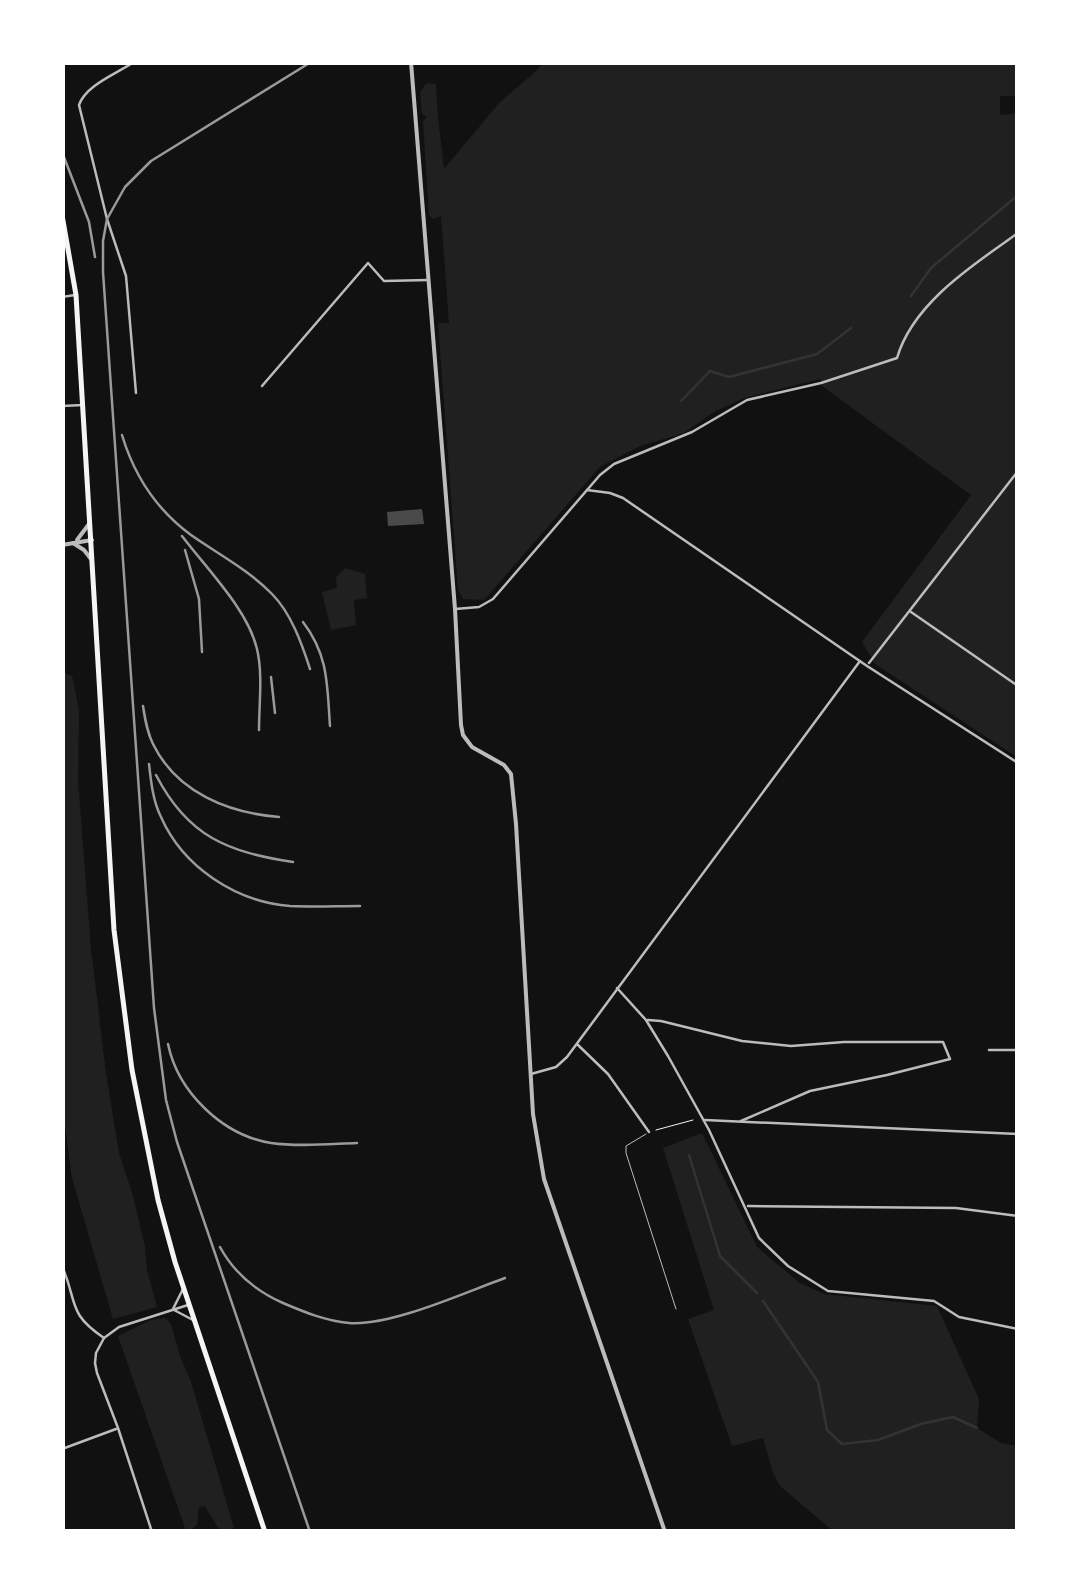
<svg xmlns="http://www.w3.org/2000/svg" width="1080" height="1594" font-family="'Times New Roman',serif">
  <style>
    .green { fill: #202020 }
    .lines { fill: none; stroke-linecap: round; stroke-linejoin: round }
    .stream { stroke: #333; stroke-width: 2.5 }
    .building { fill: #4a4a4a }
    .path { stroke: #f5f5f5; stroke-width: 1 }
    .service { stroke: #bcbcbc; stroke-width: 1 }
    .minor { stroke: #bcbcbc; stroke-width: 2.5 }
    .tertiary { stroke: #bcbcbc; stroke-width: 4 }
    .trunk { stroke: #f5f5f5; stroke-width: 5 }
    .rail { stroke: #9a9a9a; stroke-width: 2.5 }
  </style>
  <rect width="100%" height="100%" fill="#111"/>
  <g class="green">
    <polygon points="543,63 1017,63 1017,96 1000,96 1000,115 1018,113 1017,757 875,664 862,642 971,495 822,386 820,379 744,398 714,412 684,433 640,446 600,467 484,600 463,599 458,590 438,323 449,323 441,216 433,219 429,215 423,122 427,117 422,114 420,92 427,83 436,84 438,118 444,169 500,102 534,73"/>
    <polygon points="345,568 365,574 367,598 354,600 356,625 331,630 322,592 337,588 336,577"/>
    <polygon points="63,672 72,676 79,710 78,780 91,949 106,1073 119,1153 133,1196 145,1247 147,1270 157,1307 113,1319 72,1178 63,1112"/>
    <polygon points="702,1133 757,1247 800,1283 824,1294 937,1306 979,1399 977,1428 1001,1443 1017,1446 1017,1531 833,1531 780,1486 773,1473 763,1438 732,1446 688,1319 714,1310 663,1148"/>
    <polygon points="165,1318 171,1324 180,1356 191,1382 234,1528 220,1531 205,1506 199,1507 197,1524 190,1531 186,1531 118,1336 151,1320"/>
  </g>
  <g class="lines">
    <g class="stream">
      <polyline points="911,296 931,268 1018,195"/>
      <polyline points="681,401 710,371 729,377 817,354 851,328"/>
      <polyline points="689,1155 720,1256 757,1293"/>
      <polyline points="763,1301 818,1382 827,1430 842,1444 878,1440 921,1424 953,1417 977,1428"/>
    </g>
  </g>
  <polygon class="building" points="422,509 424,524 388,526 387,512"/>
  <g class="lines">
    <polyline class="path" points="656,1130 693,1120"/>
    <polyline class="service" points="646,1134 626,1146 626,1153 676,1309"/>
    <g class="minor">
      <path d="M134,62c-18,12 -48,23 -55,43l28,114 19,57 10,117"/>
      <polyline points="62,297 75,295"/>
      <polyline points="262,386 368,263 384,281 428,280"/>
      <polyline points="62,406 83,405"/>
      <polyline points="587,490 610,493 623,498 867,666 1018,763"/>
      <path d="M455,609l24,-2 14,-8 107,-124 14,-11 78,-32 55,-32 74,-17 76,-25c16,-55 76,-93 121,-125"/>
      <polyline points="911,612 1018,686"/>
      <polyline points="869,663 1018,471"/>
      <polyline points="617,988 646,1020 668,1056 709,1130 759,1238 788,1266 828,1291 934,1301 959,1317 1018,1329"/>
      <polyline points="648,1020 661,1021 742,1041 791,1046 844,1042 943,1042 950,1059 887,1075 810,1091 741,1121"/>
      <polyline points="578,1045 608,1074 649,1132"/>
      <polyline points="989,1050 1018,1050"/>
      <polyline points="531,1074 556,1067 567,1057 860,661"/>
      <polyline points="705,1120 1018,1134"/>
      <polyline points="748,1206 956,1208 1018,1216"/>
      <path d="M62,1266c16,37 5,47 42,72"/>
      <polyline points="173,1309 183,1289"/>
      <polyline points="174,1310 193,1320"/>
      <polyline points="62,1449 116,1429"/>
      <polyline points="152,1532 118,1428 97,1373 95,1363 96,1353 104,1338 119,1327 188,1305"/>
    </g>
    <g class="tertiary">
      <polyline points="411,62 455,609 461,725 463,735 472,747 504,765 511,774 516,824 533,1114 544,1179 665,1532"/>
      <polyline points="77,540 89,524"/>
      <polyline points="73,543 84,550 91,559"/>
      <polyline points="62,545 92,540"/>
    </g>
    <polyline class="trunk" points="62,215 76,295 114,930 132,1070 158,1200 175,1262 265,1532"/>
    <g class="rail">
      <polyline points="62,152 89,222 95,257"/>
      <path d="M122,435c12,40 35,75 69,100 27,19 58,35 81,59 19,19 30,50 38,75"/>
      <path d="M182,536c25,33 66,74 75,113 6,25 2,55 2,81"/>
      <polyline points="185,550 199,599 202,652"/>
      <path d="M303,622c26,34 24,64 27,104"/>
      <polyline points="271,677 275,713"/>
      <path d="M143,706c2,13 4,26 10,38 24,49 76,69 126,73"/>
      <path d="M149,764c2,18 4,37 12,53 22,50 75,85 129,89 23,1 46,0 70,0"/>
      <path d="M156,775c32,62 72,77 137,87"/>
      <path d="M168,1044c10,48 54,91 103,99 28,4 58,1 86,0"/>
      <path d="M220,1247c14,26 36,44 63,56 21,9 43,18 66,20 43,3 114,-30 156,-45"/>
      <polyline points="310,1532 177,1142 166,1100 154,1008 103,272 103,241 107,219 125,187 151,161 311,62"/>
    </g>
  </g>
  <rect width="1080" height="1594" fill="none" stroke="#ffffff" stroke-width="130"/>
</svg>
